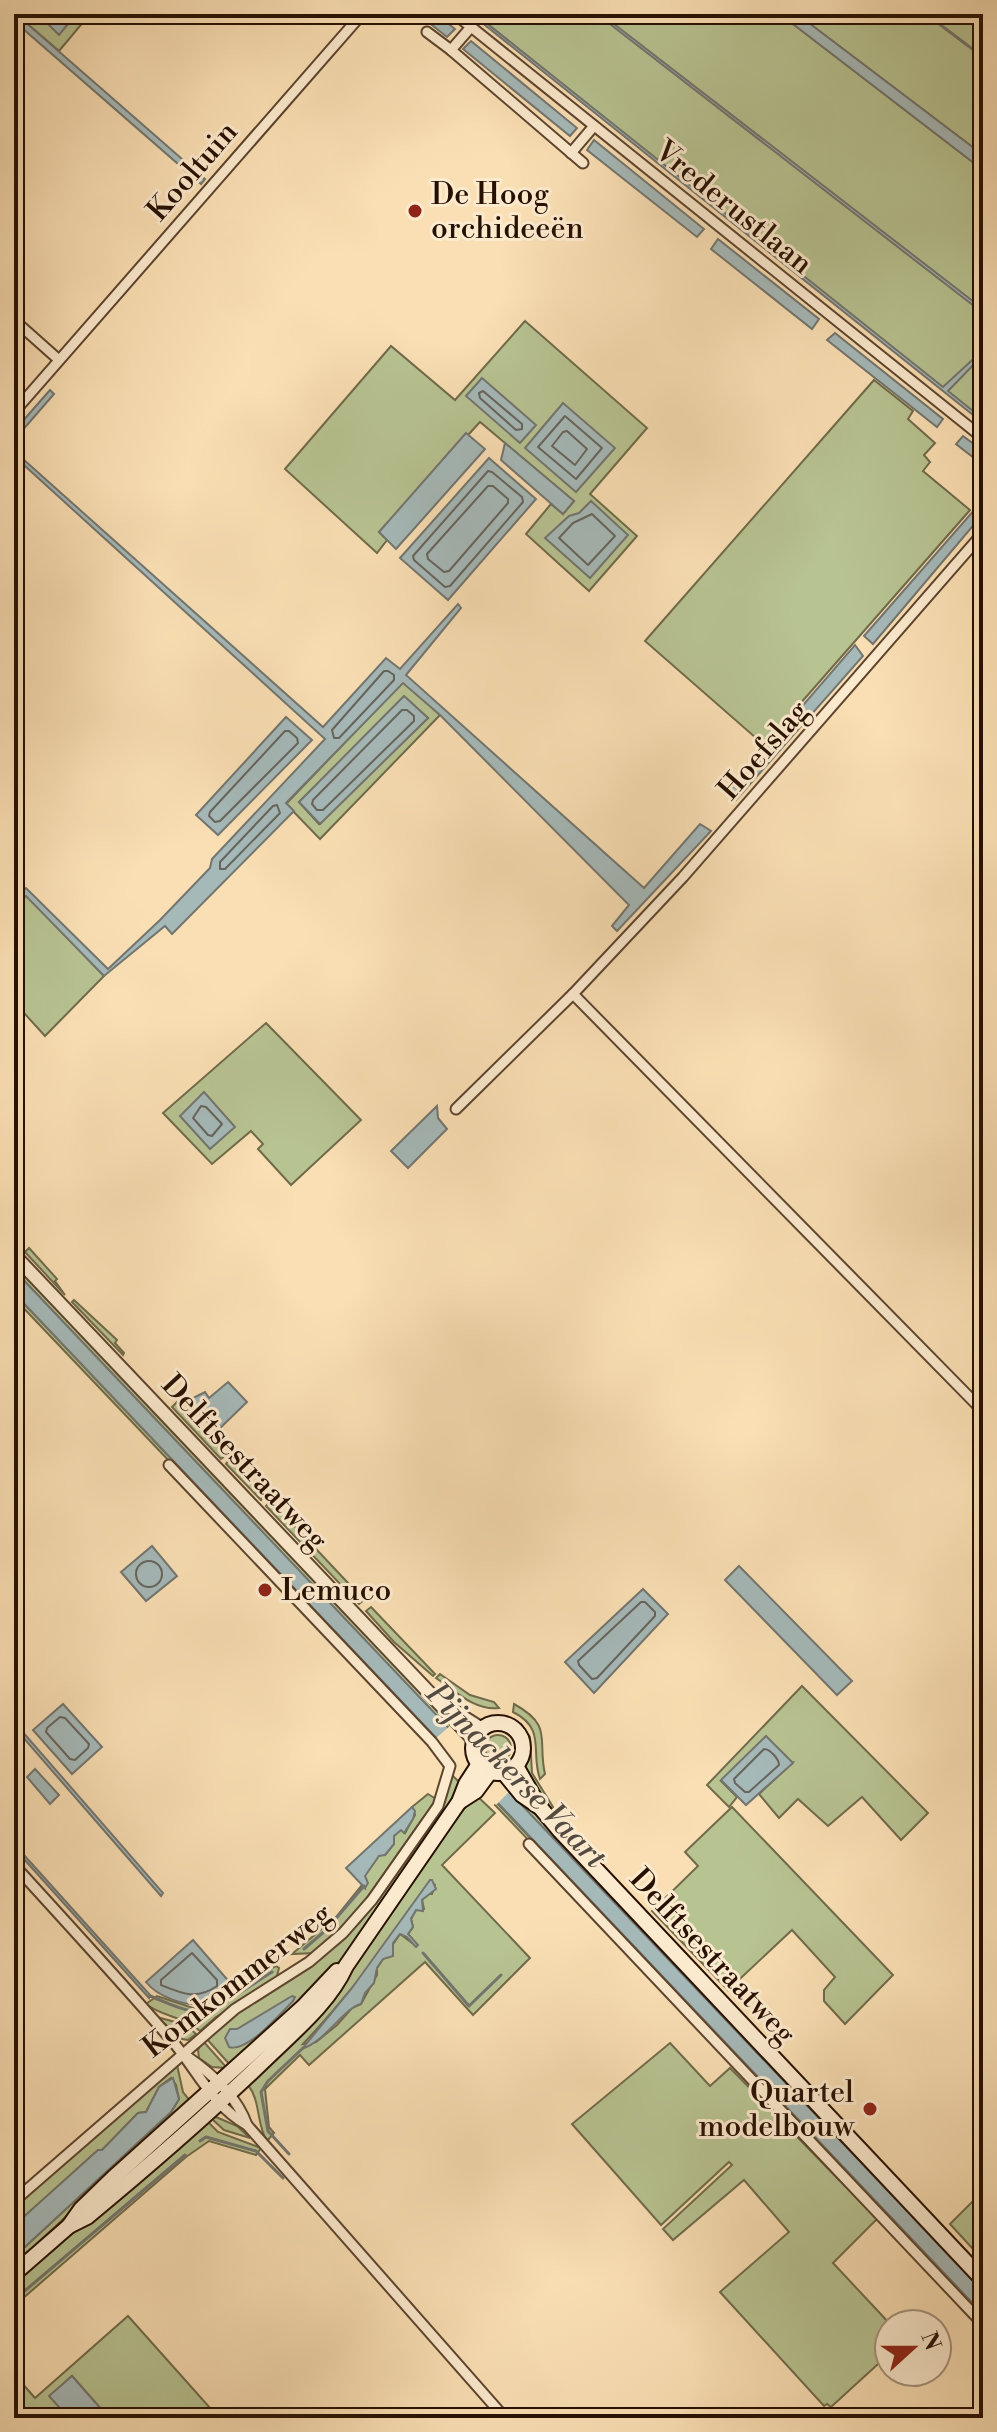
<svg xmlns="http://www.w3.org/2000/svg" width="997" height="2432" font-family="'Libre Bodoni',serif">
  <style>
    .green { fill: #b8c392; stroke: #706a4a; stroke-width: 2; fill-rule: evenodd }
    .water { fill: #a5b9b9; stroke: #73756f; stroke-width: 2 }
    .pier { fill: #fadfb4 }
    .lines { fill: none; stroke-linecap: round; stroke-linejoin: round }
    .shore { stroke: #66645d; stroke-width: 2 }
    .stream { stroke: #73756f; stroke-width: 3 }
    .minor-casing { stroke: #5c442e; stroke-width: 13 }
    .tertiary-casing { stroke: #5c442e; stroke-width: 16 }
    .secondary-casing { stroke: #271001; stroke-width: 18 }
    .minor { stroke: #fceace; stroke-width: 9 }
    .tertiary { stroke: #fceace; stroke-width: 12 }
    .secondary { stroke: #fceace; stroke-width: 14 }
    .poi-dot { fill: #8f2418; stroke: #fceace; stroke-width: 3 }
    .labels { text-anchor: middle; stroke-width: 6; stroke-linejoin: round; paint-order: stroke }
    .street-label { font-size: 30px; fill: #271001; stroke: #fceace }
    .poi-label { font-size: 30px; fill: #271001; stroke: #fceace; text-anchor: start }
    .water-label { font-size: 32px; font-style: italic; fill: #534b41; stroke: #fceace }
  </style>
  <rect width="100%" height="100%" fill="#fadfb4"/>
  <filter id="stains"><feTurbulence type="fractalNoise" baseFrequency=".0025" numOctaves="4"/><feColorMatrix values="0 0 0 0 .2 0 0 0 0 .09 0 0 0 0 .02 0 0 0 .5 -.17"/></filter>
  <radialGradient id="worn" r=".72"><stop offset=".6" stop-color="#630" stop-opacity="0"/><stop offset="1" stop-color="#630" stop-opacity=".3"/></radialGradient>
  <g class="green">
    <polygon points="16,14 49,14 45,20 59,34 76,14 90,14 59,51"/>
    <polygon points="475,14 780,14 983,170 983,421"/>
    <polygon points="797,14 983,14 983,155"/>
    <polygon points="525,321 647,428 590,494 637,536 589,591 526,534 551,504 563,514 574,501 480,422 379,532 387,540 377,553 285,469 391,346 455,400"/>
    <polygon points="874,380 913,411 908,419 935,443 924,455 930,462 923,471 970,510 764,745 645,641"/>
    <path d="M403,682l37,33 -120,124 -34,-35zM405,697l23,21 -109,106 -20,-22z"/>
    <polygon points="26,895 104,976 45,1036 14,1002 14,906"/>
    <polygon points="266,1023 361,1120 291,1185 258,1149 263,1144 251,1131 212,1164 163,1113"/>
    <polygon points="29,1248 57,1279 55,1281 65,1295 25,1252"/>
    <polygon points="14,1264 453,1725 449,1730 448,1754 14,1298 14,1293 437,1739 435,1714 14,1270"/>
    <polygon points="74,1300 117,1340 115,1343 124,1353 123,1355 72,1302"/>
    <polygon points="177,1402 226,1455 221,1459 172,1407"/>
    <polygon points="230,1458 266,1495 261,1500 226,1464"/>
    <polygon points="271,1501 364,1600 359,1604 266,1506"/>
    <polygon points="371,1607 435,1674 433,1676 394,1642 366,1611"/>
    <path d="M440,1674l30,21 24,7 5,6c-24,3 -44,-17 -63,-30z"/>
    <polygon points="802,1686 928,1813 901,1840 862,1797 828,1826 798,1799 779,1818 759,1794 792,1763 721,1781 737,1797 729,1807 707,1785"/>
    <path d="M514,1704c40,22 23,36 31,70l-5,5c-10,-27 7,-50 -27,-67z"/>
    <path d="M521,1724l9,13 2,36 31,50 -2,1 -37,-54c-1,-17 6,-27 -6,-43z"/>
    <circle cx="498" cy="1748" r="13"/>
    <polygon points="453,1776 461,1784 441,1818 344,1957 314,1990 231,2066 206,2038 235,2014 311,1967 360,1922 443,1802 451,1777"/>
    <polygon points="512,1789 983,2287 983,2291 509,1792"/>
    <polygon points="428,1794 436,1799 429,1810 356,1913 314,1953 292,1954 337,1916 362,1885 365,1888 364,1876 379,1855 385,1855 394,1844 394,1836 401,1829 405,1833 415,1815 412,1807"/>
    <path d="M476,1795l19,18 -53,52 88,93 -57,57 -48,-53 -116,103 -9,-10 -35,34 4,38 5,6 -7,8c-11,-17 -6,-40 -19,-56l92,-100 119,-170zM435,1884l-3,10h-5l-5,6 2,9 -8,1 -5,9 2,8 -5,7 9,11 -1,1 -16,-12 -23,34v7l-16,29 -9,4 -15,17 -21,17 -13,2c47,-50 88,-106 132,-160z"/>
    <polygon points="497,1803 983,2314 983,2318 495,1805"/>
    <polygon points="732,1807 893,1975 845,2024 824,2001 824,1990 835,1977 792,1930 728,1990 652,1911 698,1866 685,1852"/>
    <path d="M276,1966l3,2 -3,12 -60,37 -16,14c-16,-15 -38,-14 -54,-27l11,-8 39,13 11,-3z"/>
    <polygon points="157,2017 186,2025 196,2034 188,2040 182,2039"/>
    <polygon points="203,2041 227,2068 212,2067 199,2058 198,2050"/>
    <polygon points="670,2043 710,2086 730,2068 877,2219 833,2263 890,2324 889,2354 831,2407 827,2404 824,2406 720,2292 789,2232 744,2180 673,2240 663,2229 732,2165 729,2162 661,2225 572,2124"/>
    <polygon points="177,2065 183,2092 190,2101 14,2265 14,2257 171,2112 179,2099 176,2085 171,2078 159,2087 146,2112 138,2113 102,2150 98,2150 14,2227 14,2211 20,2202"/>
    <polygon points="216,2117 237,2126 250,2138 224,2130 211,2118"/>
    <polygon points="206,2120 218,2132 261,2148 256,2155 209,2141 186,2157 14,2306 14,2283"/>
    <polygon points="976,2198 983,2204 983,2260 950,2224"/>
    <polygon points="128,2316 219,2418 109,2418 72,2376 50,2396 69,2418 14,2418 14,2374 35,2398"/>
  </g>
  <g class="water">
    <polygon points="14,14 16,14 205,179 201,184 14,21"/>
    <polygon points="49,14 76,14 59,35 44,20"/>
    <polygon points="418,14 436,14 455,29 447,37"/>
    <polygon points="471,14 475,14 943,387 983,350 983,355 948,391 983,419 983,423"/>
    <polygon points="597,14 601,14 983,309 983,313"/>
    <polygon points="780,14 797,14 983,155 983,170"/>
    <polygon points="471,41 577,128 570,136 463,49"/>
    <polygon points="594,140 704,229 697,237 587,150"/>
    <polygon points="718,239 819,319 812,329 711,249"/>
    <polygon points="835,333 943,419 937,427 827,340"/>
    <polygon points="482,378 536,425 520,443 466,396"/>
    <polygon points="50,390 54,394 14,440 14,431"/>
    <polygon points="563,403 615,448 576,492 525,448"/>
    <polygon points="466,433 485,449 396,549 379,532"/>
    <polygon points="963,436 983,451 983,465 956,444"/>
    <polygon points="505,443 574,501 563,514 501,460"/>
    <polygon points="14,451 323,727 386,658 400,669 458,604 461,608 406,675 644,888 700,824 711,831 617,931 612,926 629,905 440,715 403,683 286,803 294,811 172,934 165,926 104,976 26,896 14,906 14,898 26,888 108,969 160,920 210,868 212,859 325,739 14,456"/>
    <polygon points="489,458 536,499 448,600 400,558"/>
    <polygon points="983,500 983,514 873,644 864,636"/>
    <polygon points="591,501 628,535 590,578 545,538 569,516 579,513"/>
    <polygon points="855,645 863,656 736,800 728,792"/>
    <polygon points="404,696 428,718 320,824 299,802"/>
    <polygon points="286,717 312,740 218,835 196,815"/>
    <polygon points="204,1092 235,1127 210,1149 180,1116"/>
    <polygon points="437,1106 438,1118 447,1129 408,1168 391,1151"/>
    <polygon points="14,1270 983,2291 983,2314 14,1293"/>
    <polygon points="228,1382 247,1402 217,1431 187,1401 205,1392 209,1398"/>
    <polygon points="152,1546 177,1576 146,1601 121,1572"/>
    <polygon points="739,1566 852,1681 837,1695 725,1580"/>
    <polygon points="643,1589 668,1614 594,1693 565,1662"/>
    <polygon points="63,1704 102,1747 72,1774 33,1730"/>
    <polygon points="14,1722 163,1893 161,1896 14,1727"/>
    <polygon points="766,1736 793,1763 746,1805 721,1780"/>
    <polygon points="35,1769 59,1795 50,1804 27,1777"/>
    <polygon points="412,1807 415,1811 413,1819 404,1833 401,1830 394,1836 394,1844 385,1855 379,1856 365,1876 368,1883 365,1888 346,1868"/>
    <polygon points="14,1844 150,1995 149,1998 14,1848"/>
    <path d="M430,1880h2l4,9 -14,11 1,11 -7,-1 -5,9 2,8 -5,7 10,11 -2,2 -9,-10 -7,-3 -7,9v13l-10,3 -6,9 -3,15 -9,10 -4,11c-16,3 -35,37 -59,45l50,-61z"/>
    <path d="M193,1940l39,45c-8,5 -18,15 -27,18 -19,5 -48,-7 -59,-21z"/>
    <path d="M292,1996l3,1 -2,4c-13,13 -46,52 -64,46l-4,-9 5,-9h7z"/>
    <polygon points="173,2078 179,2099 171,2112 14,2257 14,2227 19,2221 98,2150 102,2150 138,2113 146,2112 159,2087"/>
    <polygon points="72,2376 109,2418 69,2418 49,2396"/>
  </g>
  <polygon class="pier" points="450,1726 511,1790 496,1805 434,1740"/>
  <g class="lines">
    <g class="shore">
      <polygon points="483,391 522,424 522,429 516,430 480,398 479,393"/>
      <polygon points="565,416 602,448 576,479 538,447"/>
      <polygon points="567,431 587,449 575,465 552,446 563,432"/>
      <polygon points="488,471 492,472 522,497 523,502 450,586 445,587 414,560 413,556"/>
      <polygon points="488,486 493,486 508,499 508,503 449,571 444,572 428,559 427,554"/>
      <polygon points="592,514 615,536 588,565 559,538 573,523"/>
      <polygon points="384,671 388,671 394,675 394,680 339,738 334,738 332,730"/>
      <polygon points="407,710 414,716 414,721 323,810 317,810 312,804 313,800 402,710"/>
      <polygon points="285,731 289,731 297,738 298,743 220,821 215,822 209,816 210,812"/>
      <polygon points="277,805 280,813 225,869 220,869 220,862 273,806"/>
      <polygon points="201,1106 206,1107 222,1124 212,1136 208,1135 193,1118"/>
      <circle cx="149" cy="1574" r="13"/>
      <polygon points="641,1602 645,1602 655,1612 655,1616 597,1678 592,1679 579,1665 578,1661"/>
      <polygon points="60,1717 65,1718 89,1744 88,1748 75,1760 70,1759 46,1732 47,1728"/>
      <path d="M764,1749c6,0 15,10 15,16l-30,27h-4l-10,-9 -1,-4z"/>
      <path d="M192,1953l25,27v6c-20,14 -34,8 -56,-1v-5z"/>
    </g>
    <g class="stream">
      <polyline points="926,14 983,57"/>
      <polyline points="304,1949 326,1930 364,1886"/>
      <polyline points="423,1953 469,2006 501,1975"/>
      <path d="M150,1996c13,5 28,13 42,15 21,4 61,-28 80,-39"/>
      <polyline points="200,2141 206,2137 256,2151 283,2178"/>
      <polyline points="289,2154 268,2131 261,2092 268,2081 303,2048"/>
      <polyline points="14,2300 185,2155"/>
    </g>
    <g class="minor-casing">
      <g id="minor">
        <polyline points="455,14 983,438"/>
        <polyline points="427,32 451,50 583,163"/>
        <polyline points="451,50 471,27"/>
        <polyline points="571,153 594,126"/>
        <polyline points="14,320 59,360"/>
        <polyline points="14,412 362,14"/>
        <polyline points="573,994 983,1411"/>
        <polyline points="456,1109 573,994 683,877 983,533"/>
        <polyline points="529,1844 983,2324"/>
        <path d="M14,1865c54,59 108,118 160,178 24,29 39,63 73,82l258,293"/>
        <path d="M185,2055c25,17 52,41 62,70"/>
        <polyline points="14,2201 235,2009 309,1962 343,1933 372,1900 438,1806 450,1766 432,1742 169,1465"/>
      </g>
    </g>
    <g class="tertiary-casing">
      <g id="tertiary">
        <polyline points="14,1255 474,1740"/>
        <polyline points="444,1705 482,1729"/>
      </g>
    </g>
    <g class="secondary-casing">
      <g id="secondary">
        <circle cx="498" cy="1748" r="25"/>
        <polyline points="516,1766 539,1806 560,1831 983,2280"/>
        <polyline points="504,1773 522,1795 538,1806"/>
        <polyline points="459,1802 476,1791 490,1772"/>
        <path d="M69,2226l18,-9c63,-52 125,-106 184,-163 27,-26 59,-53 75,-88l113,-164 7,-18 13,-20"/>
        <polyline points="14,2274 69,2226 81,2209 113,2178 303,2007 337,1971"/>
      </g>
    </g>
    <use href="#minor" class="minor"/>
    <use href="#tertiary" class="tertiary"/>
    <use href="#secondary" class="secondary"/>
  </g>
  <g class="poi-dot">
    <circle cx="415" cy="211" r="8"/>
    <circle cx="265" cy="1590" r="8"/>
    <circle cx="870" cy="2109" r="8"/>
  </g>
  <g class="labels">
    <g class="street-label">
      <text transform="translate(192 171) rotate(-49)" y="10">Kooltuin</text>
      <text transform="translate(734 207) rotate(39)" y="10">Vrederustlaan</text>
      <text transform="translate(763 750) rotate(-49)" y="10">Hoefslag</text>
      <text transform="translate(245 1462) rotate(47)" y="10">Delftsestraatweg</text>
      <text transform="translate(713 1956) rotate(47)" y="10">Delftsestraatweg</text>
      <text transform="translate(237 1980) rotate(-38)" y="10">Komkommerweg</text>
    </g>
    <g class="poi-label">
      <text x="431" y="204">De Hoog<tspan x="431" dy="34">orchideeën</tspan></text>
      <text x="281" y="1600">Lemuco</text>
      <text x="854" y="2102" text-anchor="end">Quartel<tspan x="854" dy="34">modelbouw</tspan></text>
    </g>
    <g class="water-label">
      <text transform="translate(517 1775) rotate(46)" y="11">Pijnackerse Vaart</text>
    </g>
  </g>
  <rect width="997" height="2432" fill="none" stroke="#fadfb4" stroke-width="48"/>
  <rect x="16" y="16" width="965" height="2400" fill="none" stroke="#271001" stroke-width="4"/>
  <rect x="24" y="24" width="949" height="2384" fill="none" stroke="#271001" stroke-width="2"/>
  <g transform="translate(913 2348) rotate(69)"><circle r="38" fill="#fceace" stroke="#a7937c" stroke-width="2"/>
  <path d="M0-6L14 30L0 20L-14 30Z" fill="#8f2418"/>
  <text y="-12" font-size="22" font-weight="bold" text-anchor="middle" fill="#271001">N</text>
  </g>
  <rect width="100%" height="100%" filter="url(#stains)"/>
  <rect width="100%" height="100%" fill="url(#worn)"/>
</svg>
